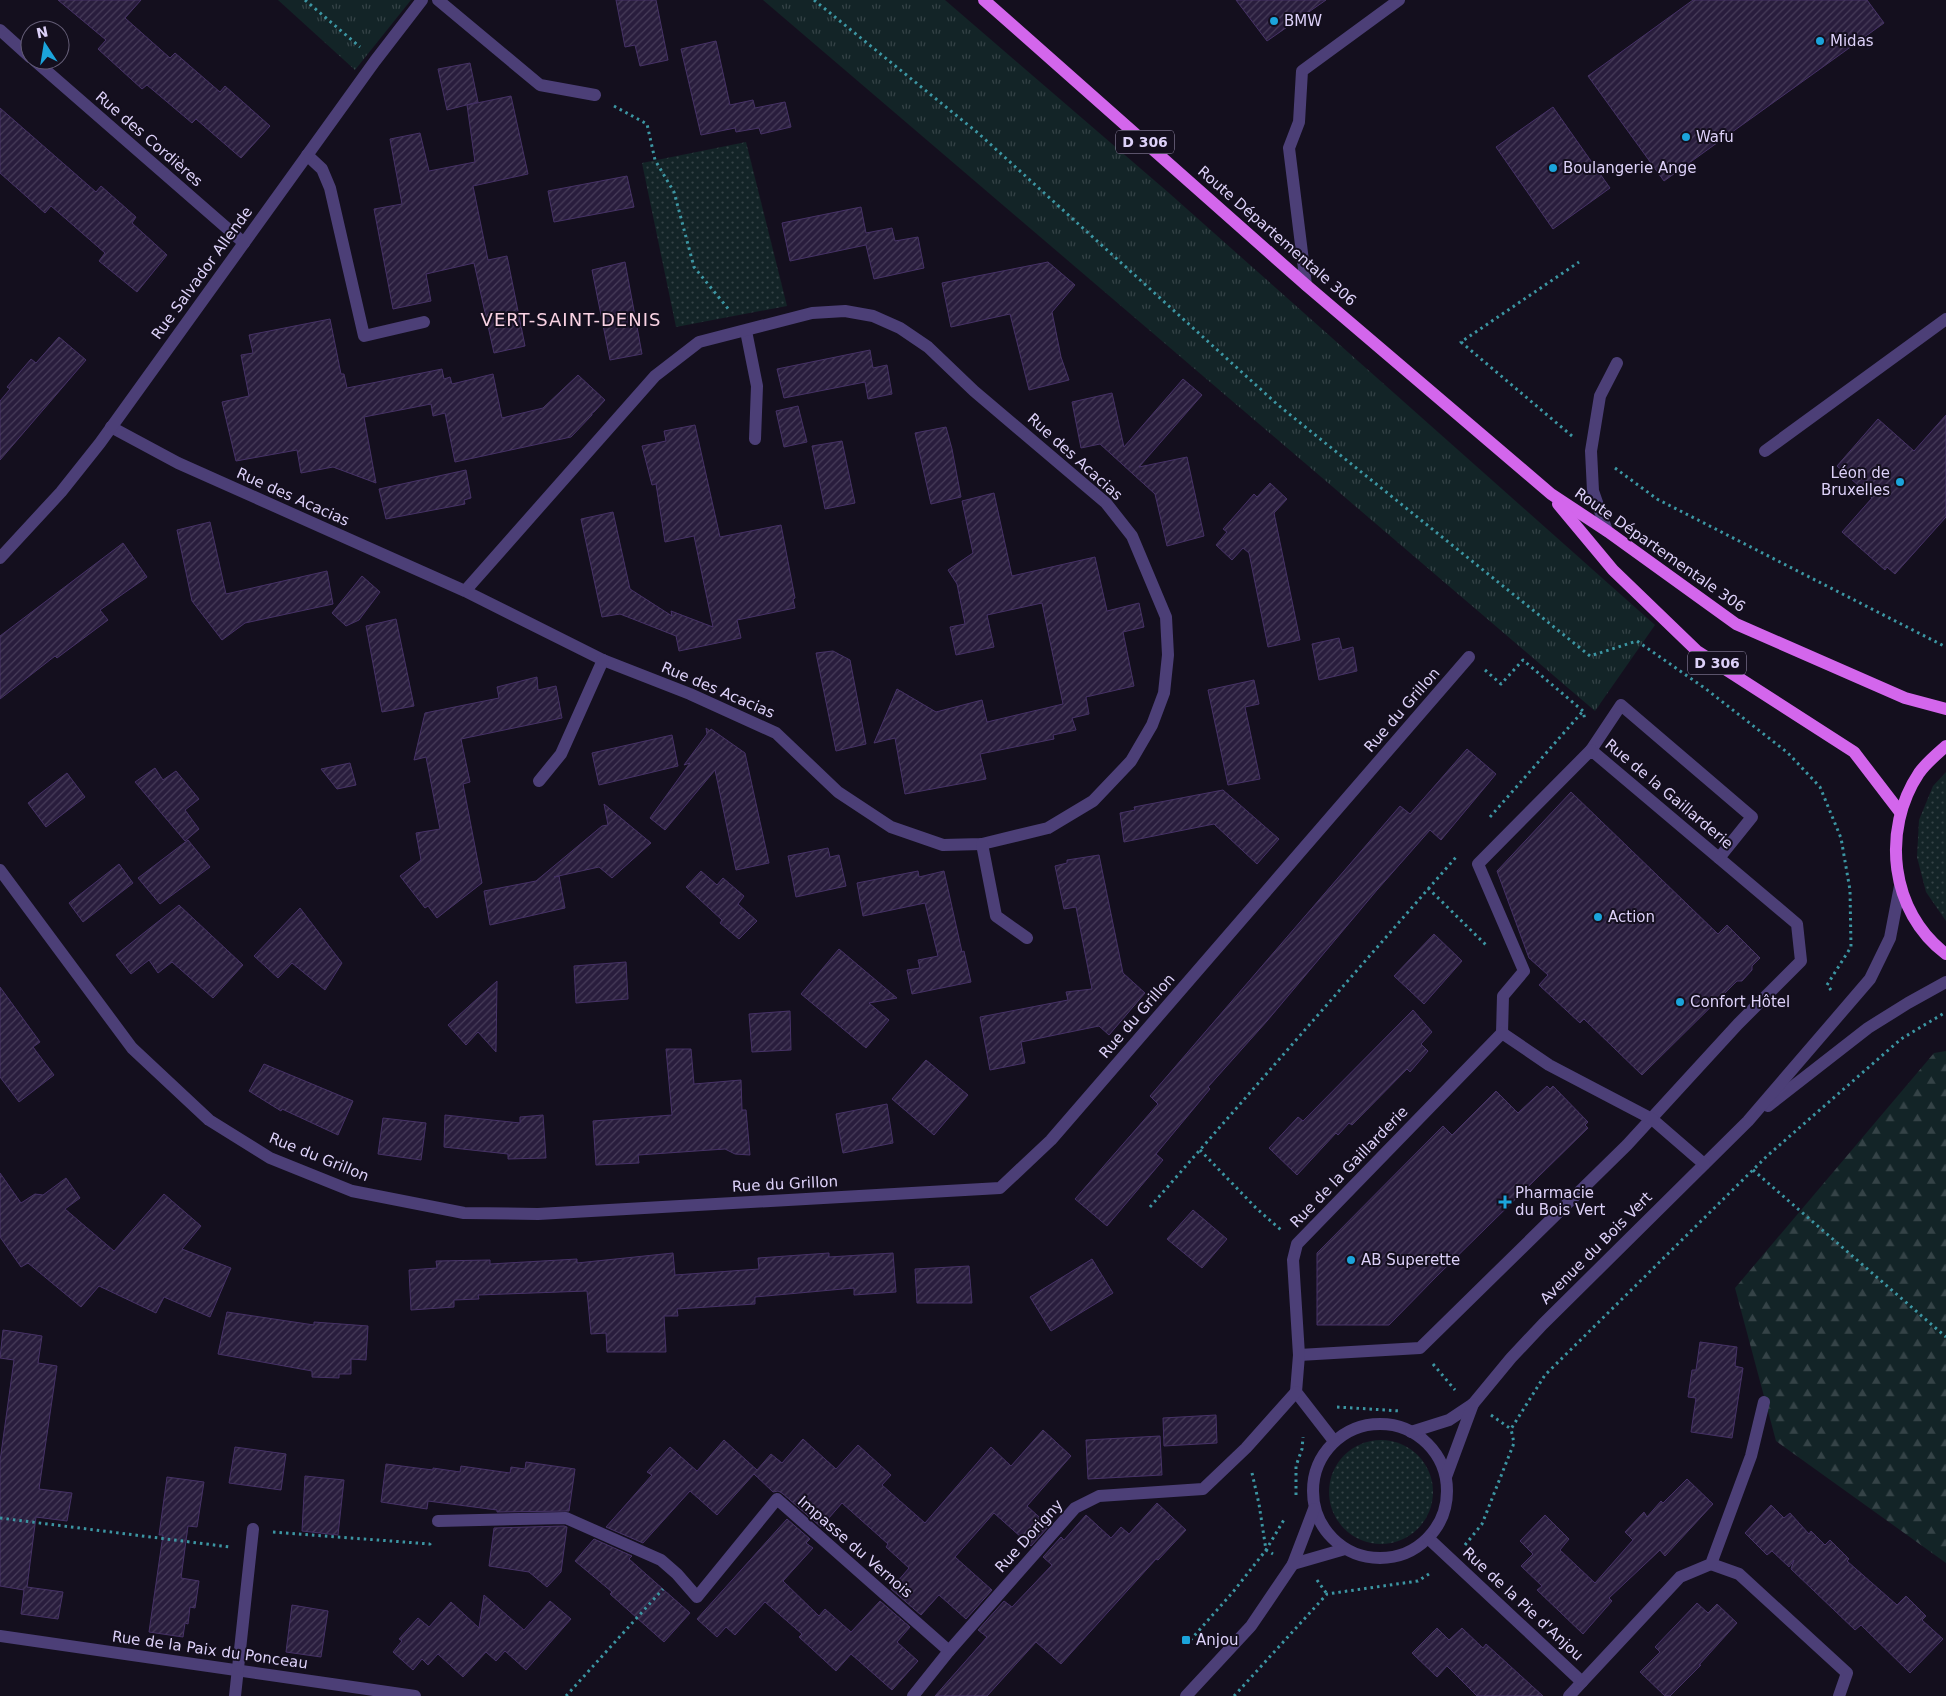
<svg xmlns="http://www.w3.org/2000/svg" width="1946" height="1696" font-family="'DejaVu Sans',sans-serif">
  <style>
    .grass { fill: url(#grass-dots) }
    .forest { fill: url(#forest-firs) }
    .park { fill: url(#park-tufts) }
    .building { fill: url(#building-hatch); stroke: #463266 }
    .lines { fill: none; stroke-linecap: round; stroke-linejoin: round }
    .path { stroke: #3c96a3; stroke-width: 3; stroke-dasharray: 2.5 4; stroke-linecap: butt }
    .minor { stroke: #4c3f77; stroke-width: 12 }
    .major { stroke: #d366ec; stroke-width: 12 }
    .poi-dot { fill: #1ba4db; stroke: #140f1e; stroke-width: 2 }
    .labels { text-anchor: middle; stroke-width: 4; stroke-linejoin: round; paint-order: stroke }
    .shield { fill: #140f1e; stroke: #a197b7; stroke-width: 1 }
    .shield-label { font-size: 14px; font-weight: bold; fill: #ddd1f9 }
    .poi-label { font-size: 15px; fill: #ddd1f9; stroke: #140f1e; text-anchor: start }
    .street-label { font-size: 15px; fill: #ddd1f9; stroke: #140f1e }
    .quarter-label { font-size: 18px; letter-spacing: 1px; fill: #fad3e4; stroke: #140f1e }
  </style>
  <defs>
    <pattern id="grass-dots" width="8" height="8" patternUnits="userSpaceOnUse" patternTransform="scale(1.25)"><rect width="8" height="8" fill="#132427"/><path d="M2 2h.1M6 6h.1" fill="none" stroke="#354347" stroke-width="1.8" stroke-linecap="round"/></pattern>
    <pattern id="forest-firs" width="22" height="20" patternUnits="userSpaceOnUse" patternTransform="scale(1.25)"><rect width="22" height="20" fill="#132427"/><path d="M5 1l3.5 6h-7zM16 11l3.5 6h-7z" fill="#354347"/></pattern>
    <pattern id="park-tufts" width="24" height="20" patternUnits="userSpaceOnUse" patternTransform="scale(1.25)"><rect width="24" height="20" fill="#132427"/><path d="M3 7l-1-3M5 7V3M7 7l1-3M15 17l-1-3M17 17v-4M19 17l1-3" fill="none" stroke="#354347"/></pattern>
    <pattern id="building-hatch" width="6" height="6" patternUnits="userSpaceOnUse" patternTransform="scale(1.25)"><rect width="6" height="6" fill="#291d3d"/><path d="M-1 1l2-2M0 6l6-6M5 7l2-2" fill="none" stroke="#483d5a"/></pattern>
  </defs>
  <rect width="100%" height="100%" fill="#140f1e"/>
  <g class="grass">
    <polygon points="746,142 787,306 676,327 642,163"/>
    <polygon points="1946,772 1946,921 1926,892 1917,857 1919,820 1933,786"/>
    <circle cx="1381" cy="1492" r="52"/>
  </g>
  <polygon class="forest" points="1946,1051 1946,1563 1776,1441 1735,1288 1934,1053"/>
  <g class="park">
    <polygon points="278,0 411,0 355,70"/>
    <polygon points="763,0 945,0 1169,193 1655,625 1595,711"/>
  </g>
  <g class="building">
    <polygon points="58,0 141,0 125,18 170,58 175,53 220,92 225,86 270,126 241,158 196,119 192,123 147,85 142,89 98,49 106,40"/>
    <polygon points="616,0 656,0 668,60 640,66 635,45 625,47"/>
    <polygon points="1236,0 1326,0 1267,41"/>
    <polygon points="1693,0 1867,0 1884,23 1664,181 1588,76"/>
    <polygon points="716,41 730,105 753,100 755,108 785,102 791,127 761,134 759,128 736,132 735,128 701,135 681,49"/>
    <polygon points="470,63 478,102 447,110 438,69"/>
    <polygon points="511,96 528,174 473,186 488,260 507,256 525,346 494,353 474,263 426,274 431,301 393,309 374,209 402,204 390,139 420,133 429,171 475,162 467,105"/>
    <polygon points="1553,107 1610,188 1553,229 1496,147"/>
    <polygon points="0,108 96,192 101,186 136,217 132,223 167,255 137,292 99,261 105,253 51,206 45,213 0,173"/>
    <polygon points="627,176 634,207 554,222 548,191"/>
    <polygon points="861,207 866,233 892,228 895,241 918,237 924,268 874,279 866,245 790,261 782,223"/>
    <polygon points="625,262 642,354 610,360 592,270"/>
    <polygon points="1048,262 1075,285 1052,312 1061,357 1069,380 1029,390 1010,314 951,327 942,283"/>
    <polygon points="330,319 341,374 344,374 347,388 442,369 444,379 450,377 452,384 493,374 502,418 543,408 578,375 605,400 594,412 592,413 592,415 571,437 455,462 445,413 433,416 431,404 364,417 376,483 333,467 301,473 297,450 236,461 222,402 249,396 241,355 253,353 249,335"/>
    <polygon points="59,337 86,360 0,460 0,401 10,389 7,387 31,359 36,363"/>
    <polygon points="870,350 873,368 887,365 892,394 868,399 865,382 784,398 777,369"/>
    <polygon points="1183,379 1202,395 1139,467 1187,457 1204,536 1167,546 1155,494 1100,444 1081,448 1072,402 1112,393 1124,447"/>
    <polygon points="798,406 807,442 784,447 776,411"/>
    <polygon points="1946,415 1946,517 1895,574 1887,567 1885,570 1842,532 1872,498 1837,466 1878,419 1914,451"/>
    <polygon points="695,425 720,537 781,525 795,598 793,599 795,608 737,620 741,638 679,651 676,636 620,614 602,617 581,519 613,512 630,589 672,616 671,611 713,627 694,536 665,542 656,484 652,485 642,446 666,441 664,431"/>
    <polygon points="946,427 952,449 961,497 931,504 915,433"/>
    <polygon points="842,441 855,503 825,509 812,446"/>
    <polygon points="466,470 471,498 464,500 465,504 386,519 379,489"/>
    <polygon points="1270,483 1287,499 1274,513 1300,640 1268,647 1249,553 1243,548 1232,560 1216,545 1227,532 1223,529 1254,494 1257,497"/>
    <polygon points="994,493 1012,576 1095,557 1107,611 1139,603 1144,627 1123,632 1134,686 1086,697 1089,714 1072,718 1076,730 1053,735 1054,739 980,754 986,779 905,794 895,738 874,743 897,689 936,712 982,700 987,722 1063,704 1042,603 987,615 994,647 956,655 950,627 965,624 957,584 948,570 973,553 962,501"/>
    <polygon points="210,522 226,594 327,571 333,604 245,623 222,640 192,601 177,530"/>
    <polygon points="123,543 147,577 100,610 108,620 57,658 55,656 0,699 0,636"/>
    <polygon points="362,576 380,592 359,620 346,626 332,613"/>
    <polygon points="396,619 414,706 382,712 366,626"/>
    <polygon points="1339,638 1342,650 1353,647 1357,671 1319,680 1312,644"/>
    <polygon points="833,651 850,660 866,744 836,751 816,653"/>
    <polygon points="537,677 538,690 556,686 562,718 461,739 470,782 463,784 482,883 437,918 428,906 425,908 400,876 421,860 416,833 440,829 426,757 414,760 425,713 499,698 497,687"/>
    <polygon points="1254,680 1259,704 1245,707 1260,779 1228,785 1208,690"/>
    <polygon points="706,728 710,731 711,729 745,753 769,863 736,870 715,770 665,830 650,818 690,763 684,765 707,734"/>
    <polygon points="672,735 678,766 599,785 592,753"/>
    <polygon points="1467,749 1496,774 1441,840 1430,830 1377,890 1267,1021 1208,1087 1210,1089 1156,1154 1163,1160 1107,1226 1075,1199 1158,1104 1150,1096 1400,806 1410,814"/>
    <polygon points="350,763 356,785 337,789 321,769"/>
    <polygon points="155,768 163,780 176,771 199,799 185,810 199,829 185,841 135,782"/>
    <polygon points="67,773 85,797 46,827 28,803"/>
    <polygon points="1223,790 1279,839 1257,864 1214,824 1124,842 1120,813 1135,810 1134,807"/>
    <polygon points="1571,792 1718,934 1727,925 1760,958 1752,966 1752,970 1742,981 1737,981 1642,1075 1584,1019 1580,1023 1539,985 1548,975 1529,958 1497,871"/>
    <polygon points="604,804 651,843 612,878 599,867 554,877 559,876 565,908 490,925 484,891 536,881 602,826 608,825"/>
    <polygon points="188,840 210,867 160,904 138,878"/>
    <polygon points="828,848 830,857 839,855 846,886 796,897 788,856"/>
    <polygon points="1099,855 1123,973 1145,993 1109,1035 1099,1026 1021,1042 1025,1063 990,1070 980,1017 1068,1000 1066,992 1092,989 1076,907 1064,909 1055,866 1067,863 1067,860"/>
    <polygon points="119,864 133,883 83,922 69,903"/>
    <polygon points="701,871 717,885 723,878 744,896 738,904 757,921 739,939 720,923 722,920 686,887"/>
    <polygon points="918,871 919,877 944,871 962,952 964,951 971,982 912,994 907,970 920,968 918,960 938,956 925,903 863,916 857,883"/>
    <polygon points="179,905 243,965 213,998 172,962 158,973 149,960 131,974 116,955"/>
    <polygon points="300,908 342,963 325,990 292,963 278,978 254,956"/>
    <polygon points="1434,934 1462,961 1424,1004 1394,976"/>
    <polygon points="839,949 897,998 869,1003 889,1020 866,1048 801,994"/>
    <polygon points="626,962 628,999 576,1003 574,966"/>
    <polygon points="497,981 496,1052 478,1032 466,1045 448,1025"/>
    <polygon points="0,987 40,1042 33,1047 54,1075 19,1102 0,1077"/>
    <polygon points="1413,1010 1432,1032 1421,1044 1428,1051 1410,1072 1407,1069 1352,1125 1349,1123 1338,1135 1336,1133 1297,1175 1269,1148 1298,1117 1303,1121"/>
    <polygon points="790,1011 791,1050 752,1052 749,1014"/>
    <polygon points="666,1049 691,1049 694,1084 741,1080 742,1110 746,1110 750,1155 735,1154 725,1149 638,1155 639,1163 596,1165 593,1121 672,1115"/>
    <polygon points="926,1060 968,1095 934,1135 892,1099"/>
    <polygon points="264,1064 353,1101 338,1135 282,1109 281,1111 249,1091"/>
    <polygon points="1547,1086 1550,1089 1553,1086 1588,1122 1585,1125 1588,1128 1436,1277 1389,1325 1317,1325 1317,1253 1443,1126 1452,1135 1496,1091 1518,1113"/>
    <polygon points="887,1104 893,1143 843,1153 836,1114"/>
    <polygon points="445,1115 520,1123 520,1117 543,1115 546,1158 508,1159 508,1154 444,1147"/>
    <polygon points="383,1118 426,1123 421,1160 378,1154"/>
    <polygon points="0,1173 21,1203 35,1194 43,1195 66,1178 80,1198 65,1209 114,1251 164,1194 201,1226 182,1249 231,1268 210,1317 164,1297 156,1313 99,1286 81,1307 28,1263 21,1267 0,1237"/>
    <polygon points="1193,1210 1227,1239 1202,1268 1167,1239"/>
    <polygon points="673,1253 675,1275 759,1269 758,1258 829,1253 829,1257 893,1253 896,1292 854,1295 854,1288 755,1297 755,1304 677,1309 678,1316 664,1316 666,1352 607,1352 606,1333 591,1334 587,1291 478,1295 479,1299 454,1300 454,1307 411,1310 409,1270 437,1268 436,1261 490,1260 490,1264 577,1259 577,1263"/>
    <polygon points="1092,1259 1113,1293 1051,1331 1030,1297"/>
    <polygon points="969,1266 972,1303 917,1303 915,1269"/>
    <polygon points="227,1312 314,1325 314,1322 368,1326 366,1360 351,1359 351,1374 339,1374 339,1378 312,1377 312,1371 218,1354"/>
    <polygon points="3,1330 42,1336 38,1363 57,1366 39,1489 72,1493 67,1521 36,1517 27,1587 63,1592 58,1619 21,1614 24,1590 0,1586 0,1461 14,1360 0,1358"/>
    <polygon points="1700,1342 1737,1347 1735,1366 1743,1368 1732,1438 1691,1432 1696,1398 1688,1397 1692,1370 1696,1370"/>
    <polygon points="1216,1415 1217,1443 1164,1446 1163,1418"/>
    <polygon points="1043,1430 1071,1456 1027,1506 1049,1526 1031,1546 994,1513 955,1557 992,1590 966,1619 939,1595 921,1615 891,1589 909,1568 886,1547 888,1544 842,1503 821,1527 782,1493 778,1491 773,1492 754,1474 717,1515 690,1491 643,1543 606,1527 652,1475 647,1472 670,1447 697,1471 724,1440 757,1470 771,1454 782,1463 803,1439 836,1469 858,1445 891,1475 882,1485 925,1523 991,1447 1011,1466"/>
    <polygon points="1160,1436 1162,1475 1088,1479 1086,1440"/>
    <polygon points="235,1447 286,1454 281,1490 229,1483"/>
    <polygon points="526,1462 575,1469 569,1511 497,1512 497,1510 428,1501 427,1509 381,1502 386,1464 433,1470 433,1468 460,1472 461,1466 510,1473 511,1467 525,1469"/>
    <polygon points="305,1476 344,1480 338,1535 302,1531"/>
    <polygon points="167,1477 204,1482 197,1527 188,1526 181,1578 199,1581 195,1608 190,1607 188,1624 185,1623 183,1637 149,1632 163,1535 159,1535"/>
    <polygon points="1687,1479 1713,1504 1665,1556 1660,1550 1609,1598 1612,1601 1583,1634 1537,1590 1542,1586 1521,1566 1533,1554 1520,1541 1545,1515 1569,1539 1560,1550 1595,1583 1633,1540 1625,1532 1644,1512 1647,1517 1661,1501 1663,1503"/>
    <polygon points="1157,1503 1186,1530 1158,1560 1156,1559 1061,1664 1036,1642 987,1696 935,1696 987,1637 978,1630 1004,1601 1012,1607 1052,1565 1043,1557 1061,1537 1064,1540 1086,1515 1111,1538 1121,1527 1129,1534"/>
    <polygon points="1771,1505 1784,1518 1790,1513 1809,1534 1811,1531 1825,1545 1830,1540 1849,1559 1847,1561 1897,1605 1906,1596 1926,1616 1922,1620 1943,1639 1910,1673 1861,1625 1855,1630 1791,1569 1794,1560 1789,1567 1772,1551 1767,1555 1745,1533"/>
    <polygon points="787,1519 810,1539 806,1543 813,1548 783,1581 819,1616 825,1609 851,1632 880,1601 910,1627 897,1642 918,1661 892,1690 851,1654 836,1671 799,1637 802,1634 765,1602 735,1635 726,1627 717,1637 697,1619"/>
    <polygon points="564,1526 567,1527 561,1572 547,1587 529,1572 489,1566 494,1528"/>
    <polygon points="594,1539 632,1556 629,1559 690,1613 664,1642 610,1594 612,1592 575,1561"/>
    <polygon points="484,1595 524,1630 550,1601 571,1619 526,1670 505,1651 496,1661 486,1652 463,1677 438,1654 428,1665 422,1659 413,1670 393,1652 402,1641 399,1639 418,1618 429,1627 451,1602 479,1628"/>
    <polygon points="1697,1603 1708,1613 1717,1604 1737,1623 1699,1665 1701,1665 1670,1696 1665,1696 1640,1672 1660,1652 1655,1647"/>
    <polygon points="292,1605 328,1611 321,1657 286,1652"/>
    <polygon points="1437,1628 1449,1640 1462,1628 1483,1648 1486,1644 1543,1696 1477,1696 1447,1666 1437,1677 1412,1653"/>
  </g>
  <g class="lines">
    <g class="path">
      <polyline points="305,0 360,47"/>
      <polyline points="814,0 978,133 1278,405 1590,656 1637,641 1706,689 1788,753 1820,787 1841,838 1850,890 1851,947 1827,985 1831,990"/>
      <polyline points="614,106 647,124 655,160 674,192 694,267 730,311"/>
      <polyline points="1572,436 1461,342 1579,262"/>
      <polyline points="1615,468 1657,499 1946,647"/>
      <polyline points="1485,670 1501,684 1523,660 1583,711 1585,720"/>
      <polyline points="1490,817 1583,711"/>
      <polyline points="1428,888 1488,947"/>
      <polyline points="1200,1150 1256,1208 1281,1230"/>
      <polyline points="1753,1170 1946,1337"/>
      <polyline points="1150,1207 1457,856"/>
      <polyline points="1433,1364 1455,1390"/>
      <polyline points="1337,1407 1401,1411"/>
      <polyline points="1491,1415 1511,1429"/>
      <polyline points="1252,1473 1259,1504 1266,1550 1273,1554"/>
      <polyline points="1296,1495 1296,1466 1302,1449 1303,1437"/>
      <polyline points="0,1518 230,1547"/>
      <polyline points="273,1532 430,1544 432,1541"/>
      <polyline points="1465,1545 1482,1524 1514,1443 1511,1429 1545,1375 1767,1156 1901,1039 1946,1012"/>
      <polyline points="1317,1580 1327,1594"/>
      <polyline points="1186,1645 1233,1592 1266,1550 1285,1518"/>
      <polyline points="566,1696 663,1589"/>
      <polyline points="1234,1696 1327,1594 1418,1581 1432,1572"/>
    </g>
    <g class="minor">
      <polyline points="438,0 540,85 595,95"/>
      <polyline points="0,30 30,57"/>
      <polyline points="34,60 244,243"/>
      <polyline points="307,155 322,169 330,188 364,336 424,322"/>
      <polyline points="1306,285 1289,148 1299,122 1302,71 1399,0"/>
      <polyline points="746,331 757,386 755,439"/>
      <polyline points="111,427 178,463 465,591 603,660 690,694 776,733 838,792 891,827 943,845 982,844 1048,828 1093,801 1131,761 1152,725 1164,693 1168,655 1166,617 1132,536 1106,503 974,391 928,347 900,328 873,316 845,311 812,313 699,342 655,376 465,591"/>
      <polyline points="1765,451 1946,319"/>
      <polyline points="1607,531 1593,491 1591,451 1600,396 1617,363"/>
      <polyline points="0,558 61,492 100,443 375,61 422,0"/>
      <polyline points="1591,750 1621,705 1752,817 1719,858"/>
      <polyline points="539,781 561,754 603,660"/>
      <polyline points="982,844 996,916 1027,938"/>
      <polyline points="0,870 132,1048 209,1120 270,1158 352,1191 464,1213 538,1214 1000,1188 1051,1140 1469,657"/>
      <polyline points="1768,1106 1868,1028 1908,1003 1946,982"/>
      <polyline points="1299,1355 1420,1348 1627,1145 1738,1024 1801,961 1797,924 1591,750 1478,864 1524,971 1503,996 1502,1033"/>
      <circle cx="1380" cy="1491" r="67"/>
      <polyline points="1411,1432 1449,1420 1473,1404 1511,1358 1543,1324 1748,1121 1870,979 1890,938 1900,886"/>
      <polyline points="1334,1441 1296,1392 1299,1355 1293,1260 1297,1244 1502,1033 1549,1065 1652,1119 1704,1164"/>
      <polyline points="1446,1477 1473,1404"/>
      <polyline points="438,1521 566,1518 661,1560 677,1574 697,1597 777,1499 949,1651"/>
      <polyline points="1428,1538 1582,1682 1569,1696"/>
      <polyline points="1293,1564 1345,1549"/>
      <polyline points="1711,1564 1739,1574 1847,1673 1839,1696"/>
      <polyline points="0,1636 415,1696"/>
      <polyline points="1582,1682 1680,1577 1711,1564 1751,1456 1764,1402"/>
      <polyline points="235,1696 253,1529"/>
      <polyline points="913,1696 949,1651 1075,1508 1099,1496 1203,1489 1246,1448 1296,1392"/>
      <polyline points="1186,1696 1251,1626 1293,1564 1314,1509"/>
    </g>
    <g class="major">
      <polyline points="984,0 1306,285 1551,494 1607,531 1736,624 1905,698 1946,709"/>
      <polyline points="1558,504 1613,570 1697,651 1854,752 1900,812"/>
      <path d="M1946,746c-9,8 -20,17 -27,27 -38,57 -29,139 27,181"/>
    </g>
  </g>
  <g class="poi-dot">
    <circle cx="1274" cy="21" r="5"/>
    <circle cx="1820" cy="41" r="5"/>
    <circle cx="1686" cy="137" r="5"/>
    <circle cx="1553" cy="168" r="5"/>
    <circle cx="1900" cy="482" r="5"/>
    <circle cx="1598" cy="917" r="5"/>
    <circle cx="1680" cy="1002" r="5"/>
    <path d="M1502.5 1194.5h5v5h5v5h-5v5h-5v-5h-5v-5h5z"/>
    <circle cx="1351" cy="1260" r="5"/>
    <rect x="1181" y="1635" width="10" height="10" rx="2.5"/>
  </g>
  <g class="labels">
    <g class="shield">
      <rect x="1116" y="130.5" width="58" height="23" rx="4"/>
      <rect x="1688" y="651.5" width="58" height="23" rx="4"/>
    </g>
    <g class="shield-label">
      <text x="1145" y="147">D 306</text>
      <text x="1717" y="668">D 306</text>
    </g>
    <g class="poi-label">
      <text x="1284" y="26">BMW</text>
      <text x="1830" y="46">Midas</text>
      <text x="1696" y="142">Wafu</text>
      <text x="1563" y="173">Boulangerie Ange</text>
      <text x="1890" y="478" text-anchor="end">Léon de<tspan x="1890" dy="17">Bruxelles</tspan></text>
      <text x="1608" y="922">Action</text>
      <text x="1690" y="1007">Confort Hôtel</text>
      <text x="1515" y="1198">Pharmacie<tspan x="1515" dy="17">du Bois Vert</tspan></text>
      <text x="1361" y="1265">AB Superette</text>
      <text x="1196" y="1645">Anjou</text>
    </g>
    <g class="street-label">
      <text transform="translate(149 139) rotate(41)" y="5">Rue des Cordières</text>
      <text transform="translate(1277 236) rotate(41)" y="5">Route Départementale 306</text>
      <text transform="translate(202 273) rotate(-54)" y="5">Rue Salvador Allende</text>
      <text transform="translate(1075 457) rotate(42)" y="5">Rue des Acacias</text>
      <text transform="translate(293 497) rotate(24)" y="5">Rue des Acacias</text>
      <text transform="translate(1660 550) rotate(35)" y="5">Route Départementale 306</text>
      <text transform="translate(718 690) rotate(23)" y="5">Rue des Acacias</text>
      <text transform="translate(1402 710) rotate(-49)" y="5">Rue du Grillon</text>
      <text transform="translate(1669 794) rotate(40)" y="5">Rue de la Gaillarderie</text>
      <text transform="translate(1137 1016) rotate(-49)" y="5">Rue du Grillon</text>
      <text transform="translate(319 1157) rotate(22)" y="5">Rue du Grillon</text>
      <text transform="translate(1349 1167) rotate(-46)" y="5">Rue de la Gaillarderie</text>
      <text transform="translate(785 1184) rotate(-3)" y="5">Rue du Grillon</text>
      <text transform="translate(1596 1248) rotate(-45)" y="5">Avenue du Bois Vert</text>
      <text transform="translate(1029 1536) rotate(-48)" y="5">Rue Dorigny</text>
      <text transform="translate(855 1547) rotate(41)" y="5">Impasse du Vernois</text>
      <text transform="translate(1523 1604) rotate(43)" y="5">Rue de la Pie d'Anjou</text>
      <text transform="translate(210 1650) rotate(8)" y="5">Rue de la Paix du Ponceau</text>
    </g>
    <g class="quarter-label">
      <text x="571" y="326">VERT-SAINT-DENIS</text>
    </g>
  </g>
  <g transform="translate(45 45) rotate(348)"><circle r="24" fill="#140f1e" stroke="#645d76"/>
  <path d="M0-4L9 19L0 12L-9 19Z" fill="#1ba4db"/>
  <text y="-8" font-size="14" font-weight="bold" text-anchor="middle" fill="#ddd1f9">N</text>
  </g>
</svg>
